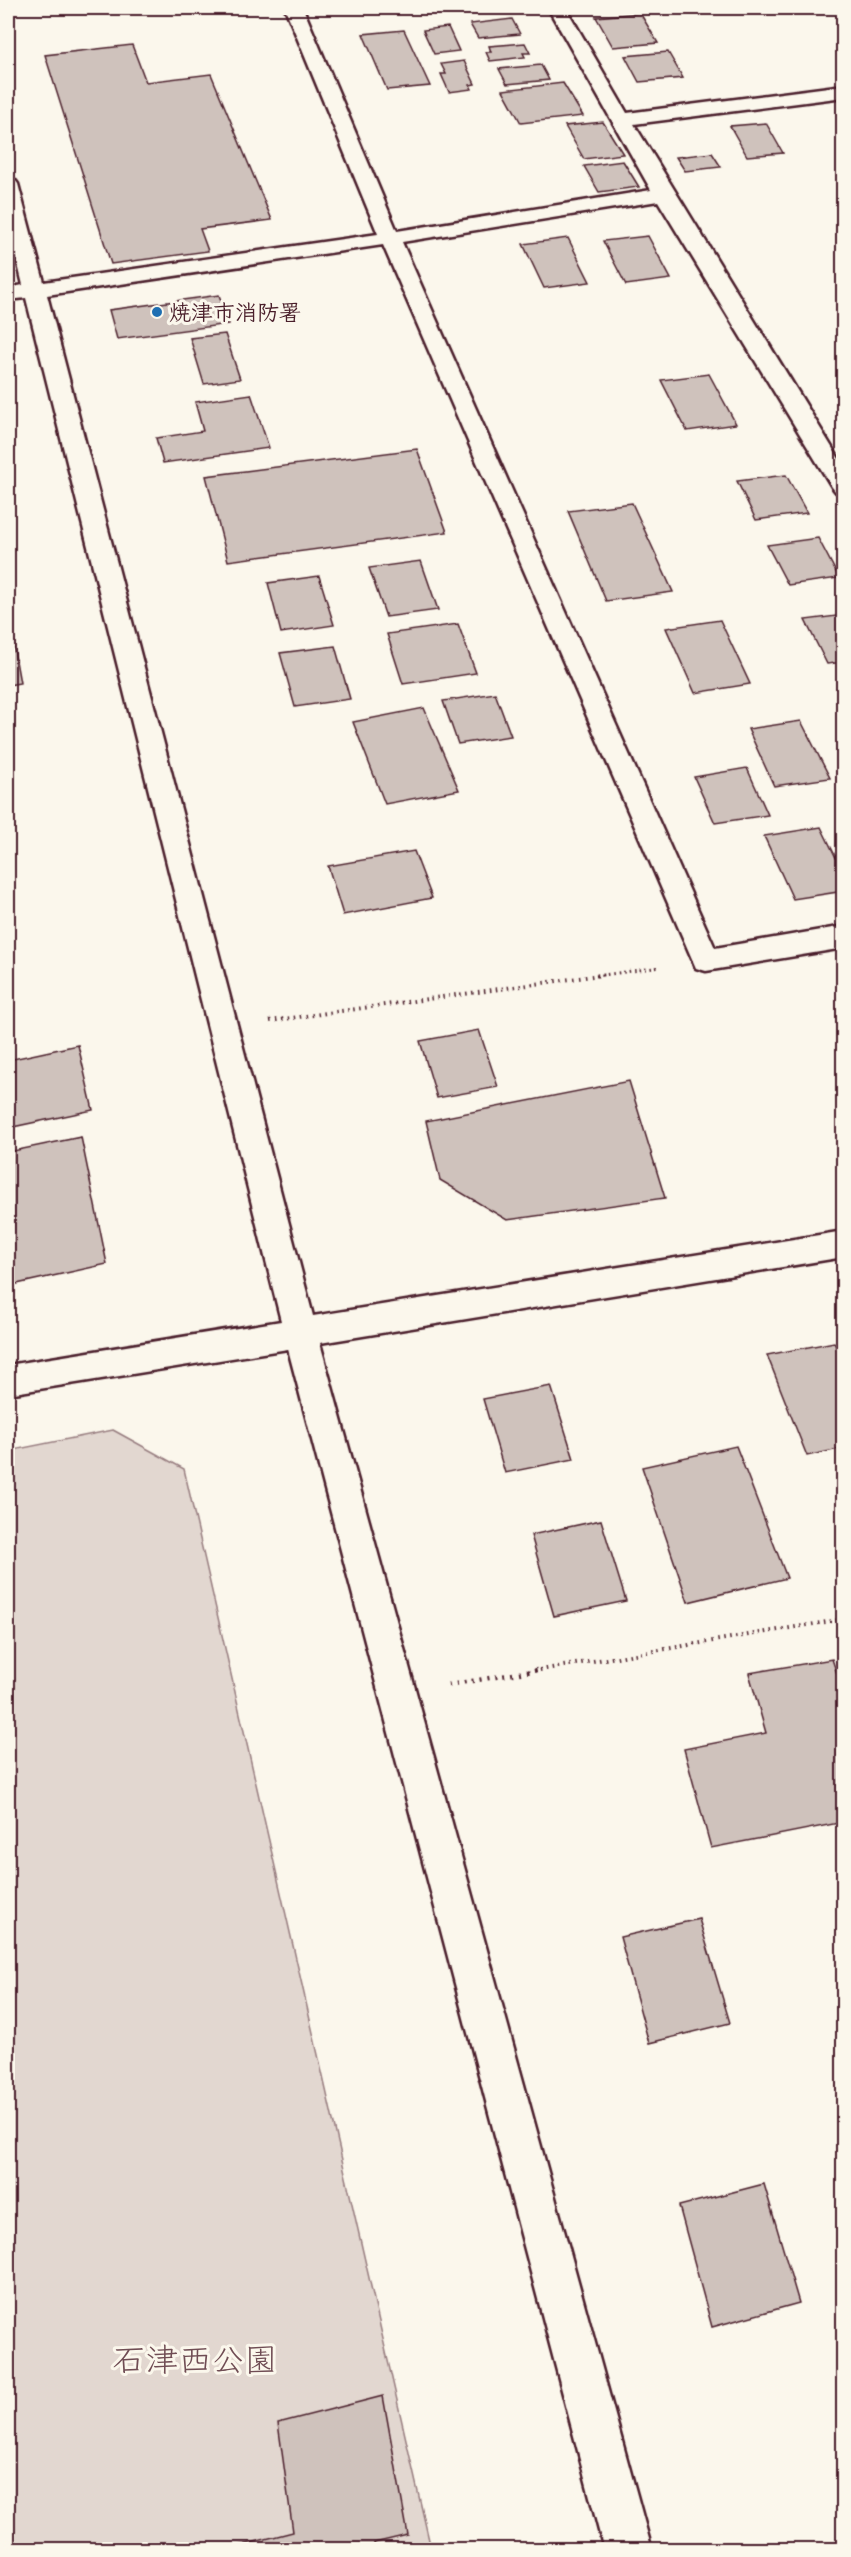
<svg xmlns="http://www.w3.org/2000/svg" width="851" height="2557" font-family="'Indie Flower','Klee One',sans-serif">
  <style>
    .green { fill: #e2d7d0; stroke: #967b7e; stroke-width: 1.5 }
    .building { fill: #cfc2bc; stroke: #4a1f2b; stroke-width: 1.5 }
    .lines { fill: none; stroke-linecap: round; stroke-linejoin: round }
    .minor-casing { stroke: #4a1f2b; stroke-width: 5 }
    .path-far2 { stroke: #4a1f2b; stroke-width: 3; stroke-dasharray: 1.5 4; stroke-linecap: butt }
    .path-far1 { stroke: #4a1f2b; stroke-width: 4; stroke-dasharray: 1.5 4.5; stroke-linecap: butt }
    .path { stroke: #4a1f2b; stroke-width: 4.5; stroke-dasharray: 2 6; stroke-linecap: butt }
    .minor { fill: #fbf7ec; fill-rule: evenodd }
    .poi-dot { fill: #1f6fb2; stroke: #fbf7ec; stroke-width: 2 }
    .labels { text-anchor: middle; stroke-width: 6; stroke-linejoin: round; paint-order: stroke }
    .far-poi-label { font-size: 22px; font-weight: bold; fill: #4a1f2b; stroke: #fbf7ec; text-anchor: start }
    .near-park-label { font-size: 33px; fill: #704d54; stroke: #fbf7ec }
  </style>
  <rect width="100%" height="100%" fill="#fbf7ec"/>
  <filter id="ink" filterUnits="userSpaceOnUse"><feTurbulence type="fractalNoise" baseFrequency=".0167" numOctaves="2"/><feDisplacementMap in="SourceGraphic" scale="12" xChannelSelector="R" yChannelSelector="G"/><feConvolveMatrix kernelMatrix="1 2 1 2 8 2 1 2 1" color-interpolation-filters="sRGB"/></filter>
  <g filter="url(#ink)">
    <polygon class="green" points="113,1430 184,1469 431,2549 8,2550 8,1451"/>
    <g class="building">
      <polygon points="640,13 658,43 613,47 596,17"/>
      <polygon points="512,19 520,34 478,38 470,24"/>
      <polygon points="448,27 459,51 434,54 423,30"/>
      <polygon points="404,30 430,86 387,90 363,34"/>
      <polygon points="525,43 530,53 523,53 525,57 490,61 486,52 491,52 489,46"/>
      <polygon points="132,45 146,82 211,74 272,220 200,229 208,251 111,264 45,55"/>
      <polygon points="668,52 683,78 639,82 625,56"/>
      <polygon points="464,61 475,84 470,85 472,89 449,92 441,74 446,74 441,64"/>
      <polygon points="541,65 549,80 507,84 499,69"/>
      <polygon points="563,83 583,116 521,123 503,90"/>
      <polygon points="603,122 623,154 584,159 565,126"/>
      <polygon points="766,123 783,153 747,156 730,126"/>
      <polygon points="712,153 721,167 685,171 676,157"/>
      <polygon points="623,161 639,187 599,192 584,166"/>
      <polygon points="648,236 671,279 626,285 603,241"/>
      <polygon points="568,238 590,282 544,288 523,244"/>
      <polygon points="219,295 229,324 117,339 109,310"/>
      <polygon points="225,334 240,379 204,384 190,338"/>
      <polygon points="709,374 736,424 687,431 661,380"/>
      <polygon points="251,394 269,448 163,463 156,438 203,431 195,402"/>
      <polygon points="417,449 447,532 228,561 206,476"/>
      <polygon points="786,475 807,513 756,520 737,481"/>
      <polygon points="632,503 673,592 606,601 568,511"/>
      <polygon points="818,538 839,578 788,585 767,545"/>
      <polygon points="421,561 438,610 386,617 369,568"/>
      <polygon points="319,576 334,625 281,633 268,583"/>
      <polygon points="844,615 844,662 827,664 805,620"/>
      <polygon points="8,616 20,683 8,685"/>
      <polygon points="720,620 750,684 695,693 666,628"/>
      <polygon points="458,624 476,673 403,684 387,634"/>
      <polygon points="335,646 350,699 295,707 280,653"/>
      <polygon points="495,693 511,736 458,744 443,701"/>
      <polygon points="424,708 459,790 385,804 353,722"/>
      <polygon points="801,721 830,778 774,786 748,729"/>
      <polygon points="747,768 768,815 715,823 694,777"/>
      <polygon points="821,827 844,874 844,891 793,899 764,836"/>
      <polygon points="414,851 432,898 343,915 328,866"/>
      <polygon points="479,1030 498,1087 437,1098 420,1041"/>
      <polygon points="78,1045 93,1110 8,1128 8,1060"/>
      <polygon points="629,1081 665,1198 507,1220 440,1180 426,1121"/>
      <polygon points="81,1137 107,1264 12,1285 8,1259 8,1152"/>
      <polygon points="834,1342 844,1365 844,1448 807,1456 767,1355"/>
      <polygon points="551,1386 574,1459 505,1473 483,1399"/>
      <polygon points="736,1446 787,1578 688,1602 642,1467"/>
      <polygon points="601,1520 626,1601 554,1616 531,1535"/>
      <polygon points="832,1659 844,1694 844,1822 711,1848 684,1749 766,1733 749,1673"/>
      <polygon points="699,1919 730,2023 649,2043 620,1937"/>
      <polygon points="764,2184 799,2303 712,2327 679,2206"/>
      <polygon points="383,2396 408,2535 374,2543 375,2550 223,2550 293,2532 278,2423"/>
    </g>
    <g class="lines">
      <g class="minor-casing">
        <polygon id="minor" points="285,8 303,8 397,231 651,190 548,8 566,8 627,113 844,85 844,97 634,124 844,467 844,494 836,492 832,487 658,201 402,242 715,948 844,926 844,948 706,971 696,968 383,245 47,295 313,1316 844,1231 844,1257 320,1343 652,2550 604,2550 288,1349 8,1394 8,1365 281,1321 26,298 8,300 8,288 23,285 8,223 8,178 15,180 18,184 44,282 378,234"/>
      </g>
      <polyline class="path-far2" points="596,976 661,967"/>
      <g class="path-far1">
        <polyline points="270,1021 607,974"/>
        <polyline points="528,1672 844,1619"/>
      </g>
      <polyline class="path" points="448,1685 537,1670"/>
      <use href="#minor" class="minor"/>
    </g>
  </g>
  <circle class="poi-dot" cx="157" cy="312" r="6"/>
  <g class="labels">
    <g class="far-poi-label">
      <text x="169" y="320">焼津市消防署</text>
    </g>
    <g class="near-park-label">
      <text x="195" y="2371">石津西公園</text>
    </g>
  </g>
  <rect width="851" height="2557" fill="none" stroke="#fbf7ec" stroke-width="30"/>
  <rect x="15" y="15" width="821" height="2527" fill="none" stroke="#4a1f2b" stroke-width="2" filter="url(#ink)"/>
</svg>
